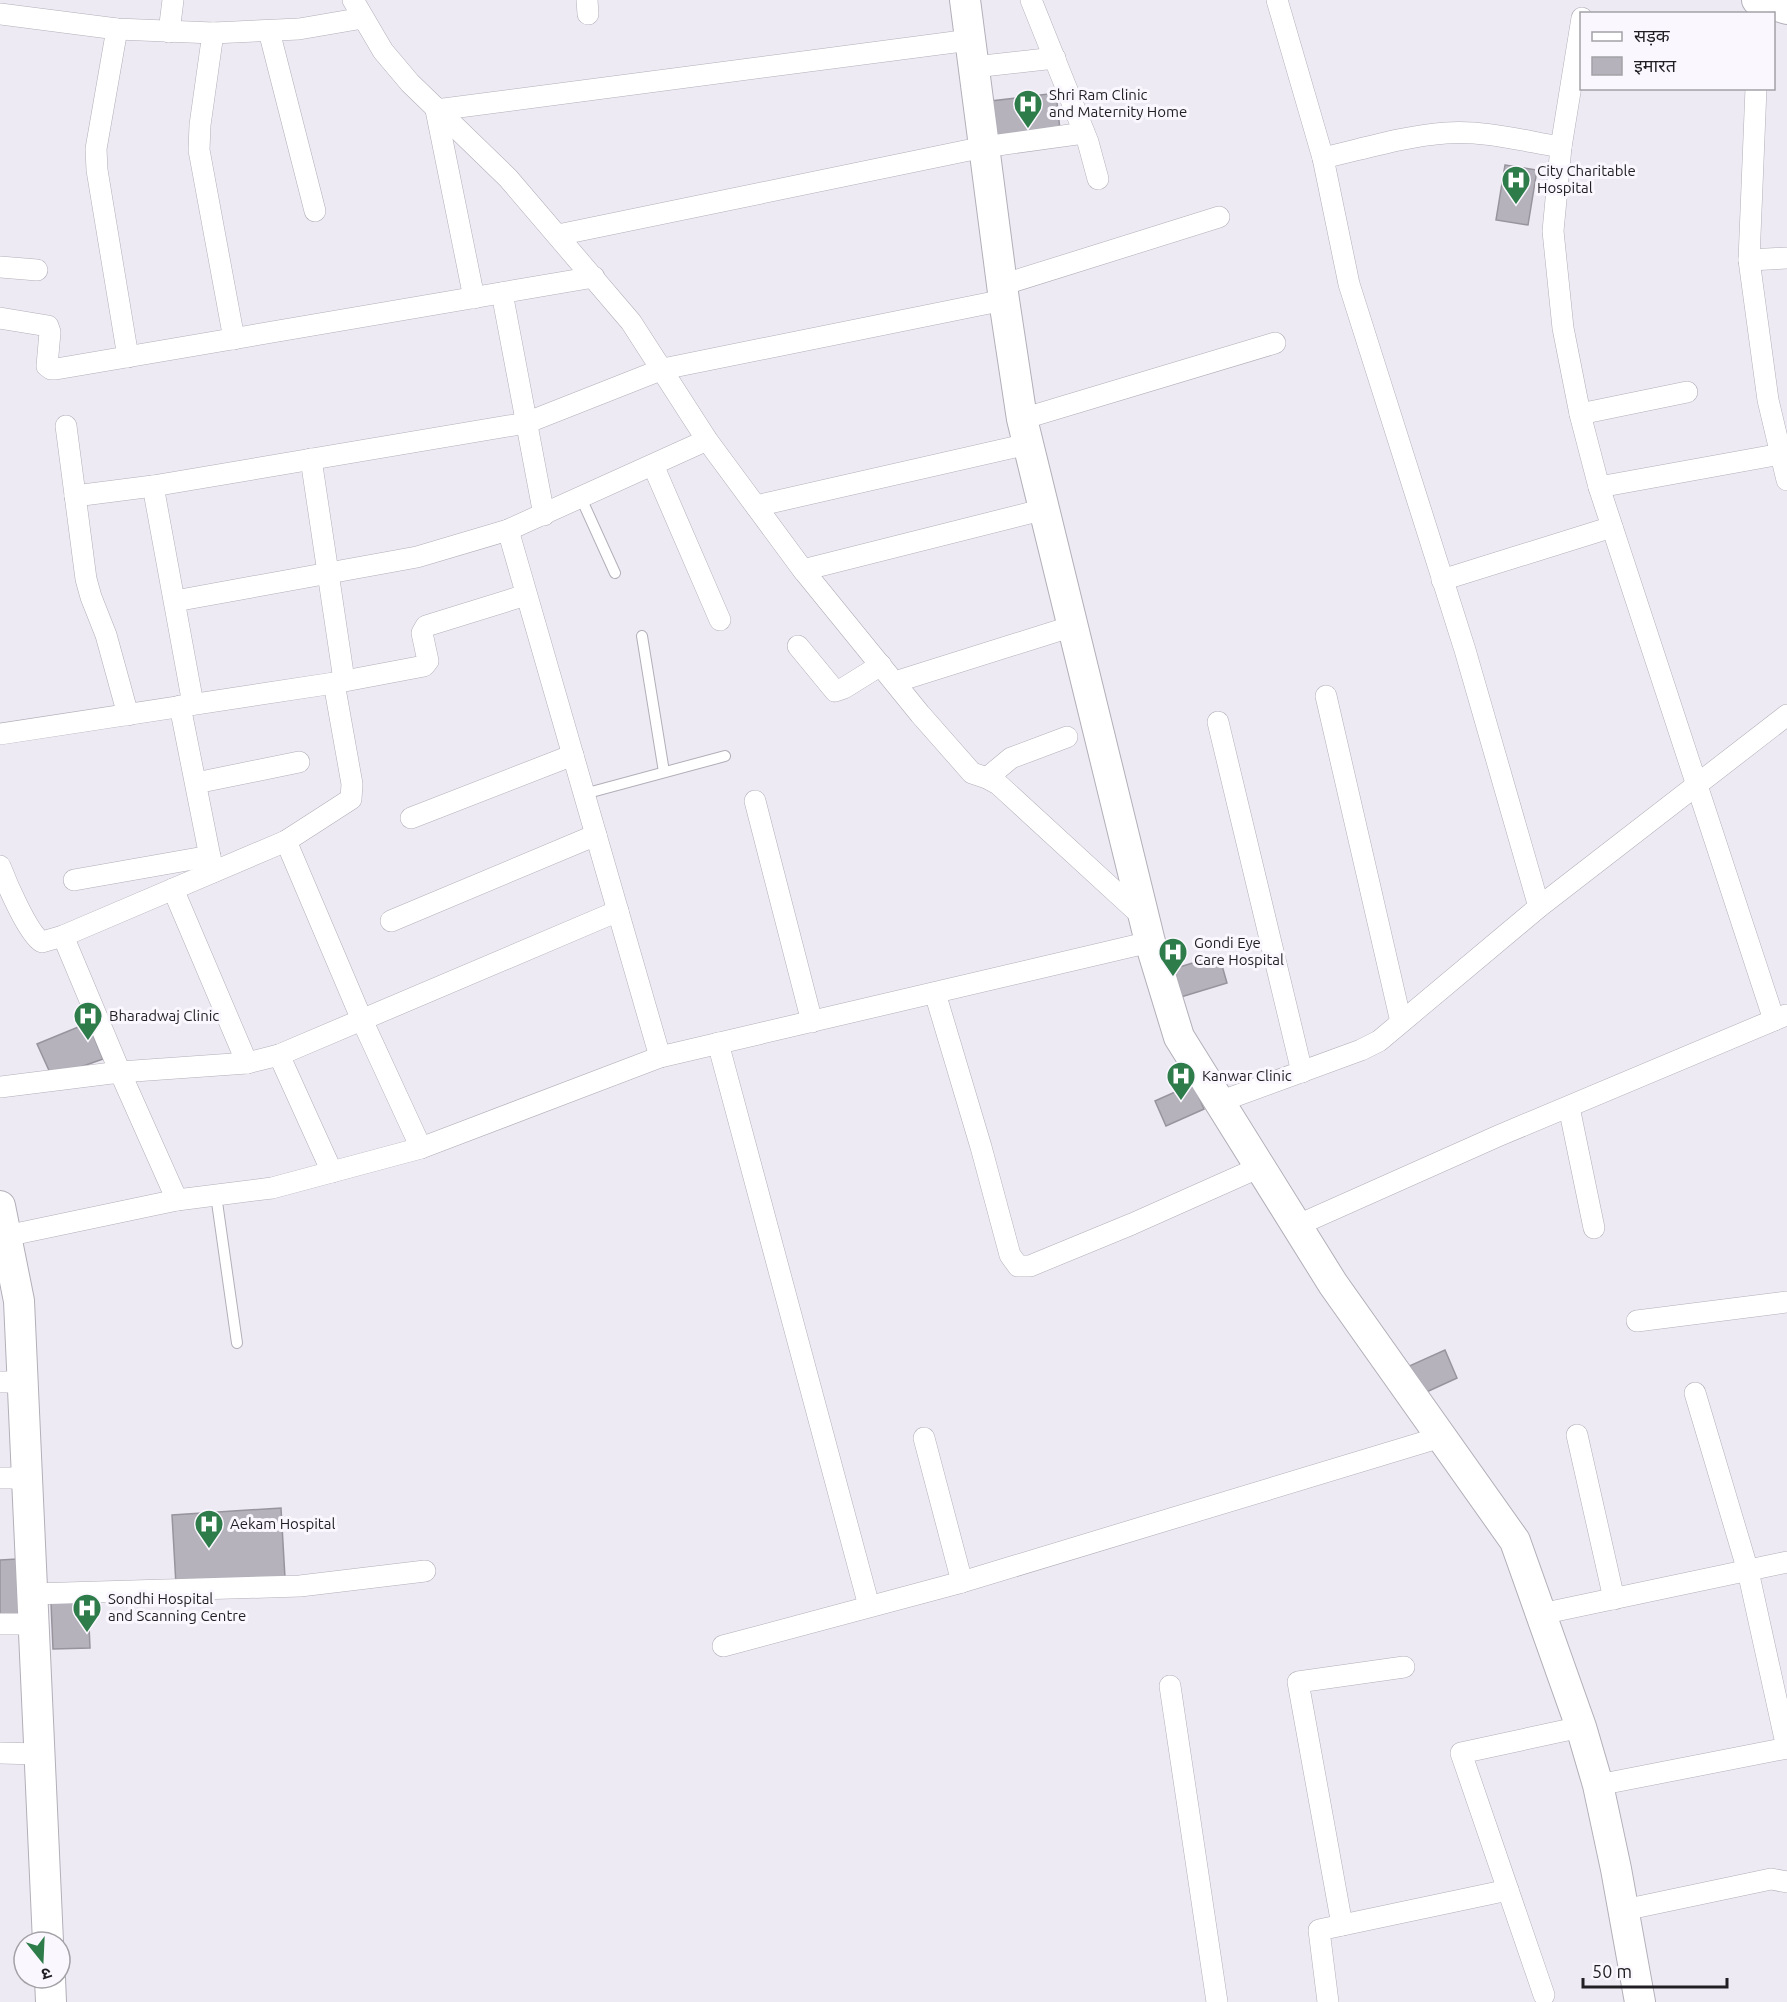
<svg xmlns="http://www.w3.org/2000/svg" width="1787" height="2002" font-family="Ubuntu,'Noto Sans Devanagari',sans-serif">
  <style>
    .building { fill: #b6b2bc; stroke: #98949d; stroke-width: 1.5 }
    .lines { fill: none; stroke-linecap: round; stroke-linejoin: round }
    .lane-casing { stroke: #b2afb8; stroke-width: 12 }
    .street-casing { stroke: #b2afb8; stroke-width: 22 }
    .secondary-casing { stroke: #b2afb8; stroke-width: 32 }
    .lane { stroke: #fff; stroke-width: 10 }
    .street { stroke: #fff; stroke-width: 21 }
    .secondary { stroke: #fff; stroke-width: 30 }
    .labels { text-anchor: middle; stroke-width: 6; stroke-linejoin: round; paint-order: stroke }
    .poi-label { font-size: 15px; fill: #211f23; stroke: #faf8fe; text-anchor: start }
  </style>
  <rect width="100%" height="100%" fill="#eeeaf4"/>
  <g class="building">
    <polygon points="1056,93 1060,130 996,138 991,101"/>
    <polygon points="1505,165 1537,170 1528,225 1496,220"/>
    <polygon points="1219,955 1227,983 1171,1000 1163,972"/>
    <polygon points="88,1023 103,1059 52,1077 37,1044"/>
    <polygon points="1193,1084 1204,1109 1166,1126 1155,1101"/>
    <polygon points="1445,1350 1457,1378 1420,1395 1407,1367"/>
    <polygon points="281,1508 285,1578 176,1585 172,1515"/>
    <polygon points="17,1559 19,1615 0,1616 0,1560"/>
    <polygon points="88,1602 90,1648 53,1649 51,1603"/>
  </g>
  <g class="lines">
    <g class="lane-casing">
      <g id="lane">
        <polyline points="581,498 615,573"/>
        <polyline points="642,636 664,772"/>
        <polyline points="584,794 725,756"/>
        <polyline points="216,1195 237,1343"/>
      </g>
    </g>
    <g class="street-casing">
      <g id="street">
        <polyline points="353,0 383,51 410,83 508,178 631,322 707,440 803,570 1045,509"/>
        <polyline points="587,0 588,14"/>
        <polyline points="1031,0 1088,142 1098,179"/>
        <polyline points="1277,0 1323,158 1349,284 1465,650 1539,907"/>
        <polyline points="0,14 117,29 213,33 299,29 363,18"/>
        <polyline points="1582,18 1561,147 1553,231 1563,328 1580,414 1599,487 1774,1020"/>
        <polyline points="117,29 96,149 97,170 128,357"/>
        <polyline points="269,31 315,211"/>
        <polyline points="169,32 173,0"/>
        <polyline points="213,33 200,125 199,150 234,339"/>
        <polyline points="974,67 1055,58"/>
        <polyline points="1756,88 1749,260 1768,400 1787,480"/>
        <path d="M1323,158c40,-9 81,-22 123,-25 38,-3 78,8 115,14"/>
        <polyline points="558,235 984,147 1084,133"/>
        <polyline points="1749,260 1787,258"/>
        <polyline points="0,267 37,270"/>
        <polyline points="1002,285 1219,217"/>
        <polyline points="502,293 544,515"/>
        <polyline points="474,298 436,110 970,40"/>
        <polyline points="0,318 48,326 50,332 47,366 51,369 56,369 594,277"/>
        <polyline points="1580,414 1687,392"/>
        <polyline points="1022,419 1275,343"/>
        <polyline points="66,426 86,579 91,597 106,635 128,715"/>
        <polyline points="311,459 344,680"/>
        <polyline points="653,465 720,620"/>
        <polyline points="153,486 193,704"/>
        <polyline points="1599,487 1781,454"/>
        <polyline points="75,496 153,486 526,423 663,369 1004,300"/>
        <polyline points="756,506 1028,444"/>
        <polyline points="508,530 660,1057"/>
        <polyline points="803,570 920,714 972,773 987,778 998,784 1144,918"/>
        <polyline points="1442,580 1612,527"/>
        <polyline points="175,601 417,557 508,530 707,440"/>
        <polyline points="798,646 835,691 844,688 881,665"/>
        <polyline points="895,682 1073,626"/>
        <polyline points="1326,696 1401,1022"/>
        <polyline points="180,706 213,872"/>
        <polyline points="1218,722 1302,1072"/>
        <polyline points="0,734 334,683 424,666 428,661 422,633 426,626 526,595"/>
        <polyline points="987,778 1011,758 1067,737"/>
        <polyline points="196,783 299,762"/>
        <polyline points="755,801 812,1022"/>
        <polyline points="411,818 573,755"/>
        <polyline points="286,841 362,1020 421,1148"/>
        <path d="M0,866c6,16 28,68 42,76l21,-6 223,-95 65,-42 1,-15 -18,-101"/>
        <polyline points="74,880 210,856"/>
        <polyline points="173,889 247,1063"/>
        <polyline points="391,921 596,835"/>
        <polyline points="63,936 120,1072 177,1200"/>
        <polyline points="935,993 981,1147 1010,1255 1018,1266 1030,1266 1132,1224 1260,1167"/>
        <polyline points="718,1043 869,1606"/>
        <polyline points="279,1055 332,1172"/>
        <polyline points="0,1087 120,1072 247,1063 279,1055 618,911"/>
        <polyline points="1219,1102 1361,1050 1379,1041 1539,907 1787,715"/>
        <polyline points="1569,1107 1594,1228"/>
        <polyline points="1296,1226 1498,1136 1786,1015"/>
        <polyline points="6,1236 177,1200 272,1188 421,1148 660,1057 1150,942"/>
        <polyline points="1637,1321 1787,1302"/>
        <polyline points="0,1382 22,1382"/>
        <polyline points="1695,1393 1748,1571 1787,1748"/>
        <polyline points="1577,1435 1614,1599"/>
        <polyline points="924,1438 962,1582"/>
        <polyline points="0,1478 27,1478"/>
        <polyline points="32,1594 300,1586 425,1571"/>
        <polyline points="1541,1614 1787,1562"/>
        <polyline points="0,1624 33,1624"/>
        <polyline points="723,1646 962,1582 1441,1437"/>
        <polyline points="1170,1686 1217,2002"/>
        <polyline points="0,1753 39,1754"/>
        <polyline points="1598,1785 1787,1748"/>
        <polyline points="1624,1910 1771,1879 1787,1882"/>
        <polyline points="1342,1925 1298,1682 1404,1667"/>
        <polyline points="1544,1995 1461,1753 1581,1727"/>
        <polyline points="1328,2002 1319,1930 1508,1890"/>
      </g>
    </g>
    <g class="secondary-casing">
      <g id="secondary">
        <polyline points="965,0 1004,300 1022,419 1150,942 1179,1037 1333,1284 1515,1541 1581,1727 1598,1785 1616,1869 1640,2002"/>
        <polyline points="1757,0 1787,9"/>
        <polyline points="0,1206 19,1301 48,1942"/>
        <polyline points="50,1978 51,2002"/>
      </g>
    </g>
    <use href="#lane" class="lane"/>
    <use href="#street" class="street"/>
    <use href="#secondary" class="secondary"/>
  </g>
  <defs>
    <g id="hospital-pin" transform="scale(1.5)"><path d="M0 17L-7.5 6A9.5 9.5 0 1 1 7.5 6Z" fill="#2f7c4b" stroke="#faf8fe"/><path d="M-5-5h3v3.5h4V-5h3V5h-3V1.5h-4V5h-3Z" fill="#fff"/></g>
  </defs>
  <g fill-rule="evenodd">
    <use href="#hospital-pin" x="1028" y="104"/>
    <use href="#hospital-pin" x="1516" y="180"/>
    <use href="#hospital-pin" x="1173" y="952"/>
    <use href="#hospital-pin" x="88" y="1016"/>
    <use href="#hospital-pin" x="1181" y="1076"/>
    <use href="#hospital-pin" x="209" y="1524"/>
    <use href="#hospital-pin" x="87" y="1608"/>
  </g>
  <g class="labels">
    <g class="poi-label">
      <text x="1049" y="100">Shri Ram Clinic<tspan x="1049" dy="17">and Maternity Home</tspan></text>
      <text x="1537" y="176">City Charitable<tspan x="1537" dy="17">Hospital</tspan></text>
      <text x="1194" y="948">Gondi Eye<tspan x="1194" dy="17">Care Hospital</tspan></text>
      <text x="109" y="1021">Bharadwaj Clinic</text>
      <text x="1202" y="1081">Kanwar Clinic</text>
      <text x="230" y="1529">Aekam Hospital</text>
      <text x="108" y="1604">Sondhi Hospital<tspan x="108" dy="17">and Scanning Centre</tspan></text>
    </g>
  </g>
  <rect x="1580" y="12" width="195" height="78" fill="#faf8fe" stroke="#a3a1a6" stroke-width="1.5"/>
  <rect x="1592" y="32" width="30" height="9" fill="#ffffff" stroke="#a3a1a6" stroke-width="1.5"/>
  <text x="1634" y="42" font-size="18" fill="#211f23">सड़क</text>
  <rect x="1592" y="57" width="30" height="18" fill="#b6b2bc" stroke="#a3a1a6" stroke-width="1.5"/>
  <text x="1634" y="72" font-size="18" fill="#211f23">इमारत</text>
  <g transform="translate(42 1960) rotate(162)"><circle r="28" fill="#faf8fe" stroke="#a3a1a6" stroke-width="1.5"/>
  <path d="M0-4.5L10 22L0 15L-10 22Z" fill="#2f7c4b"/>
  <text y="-9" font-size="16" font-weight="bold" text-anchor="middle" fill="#211f23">उ</text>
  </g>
  <path d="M1583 1978v9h144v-9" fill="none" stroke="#211f23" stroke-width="3"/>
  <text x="1592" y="1978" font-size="18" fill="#211f23" stroke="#faf8fe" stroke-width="4.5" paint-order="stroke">50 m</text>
</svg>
